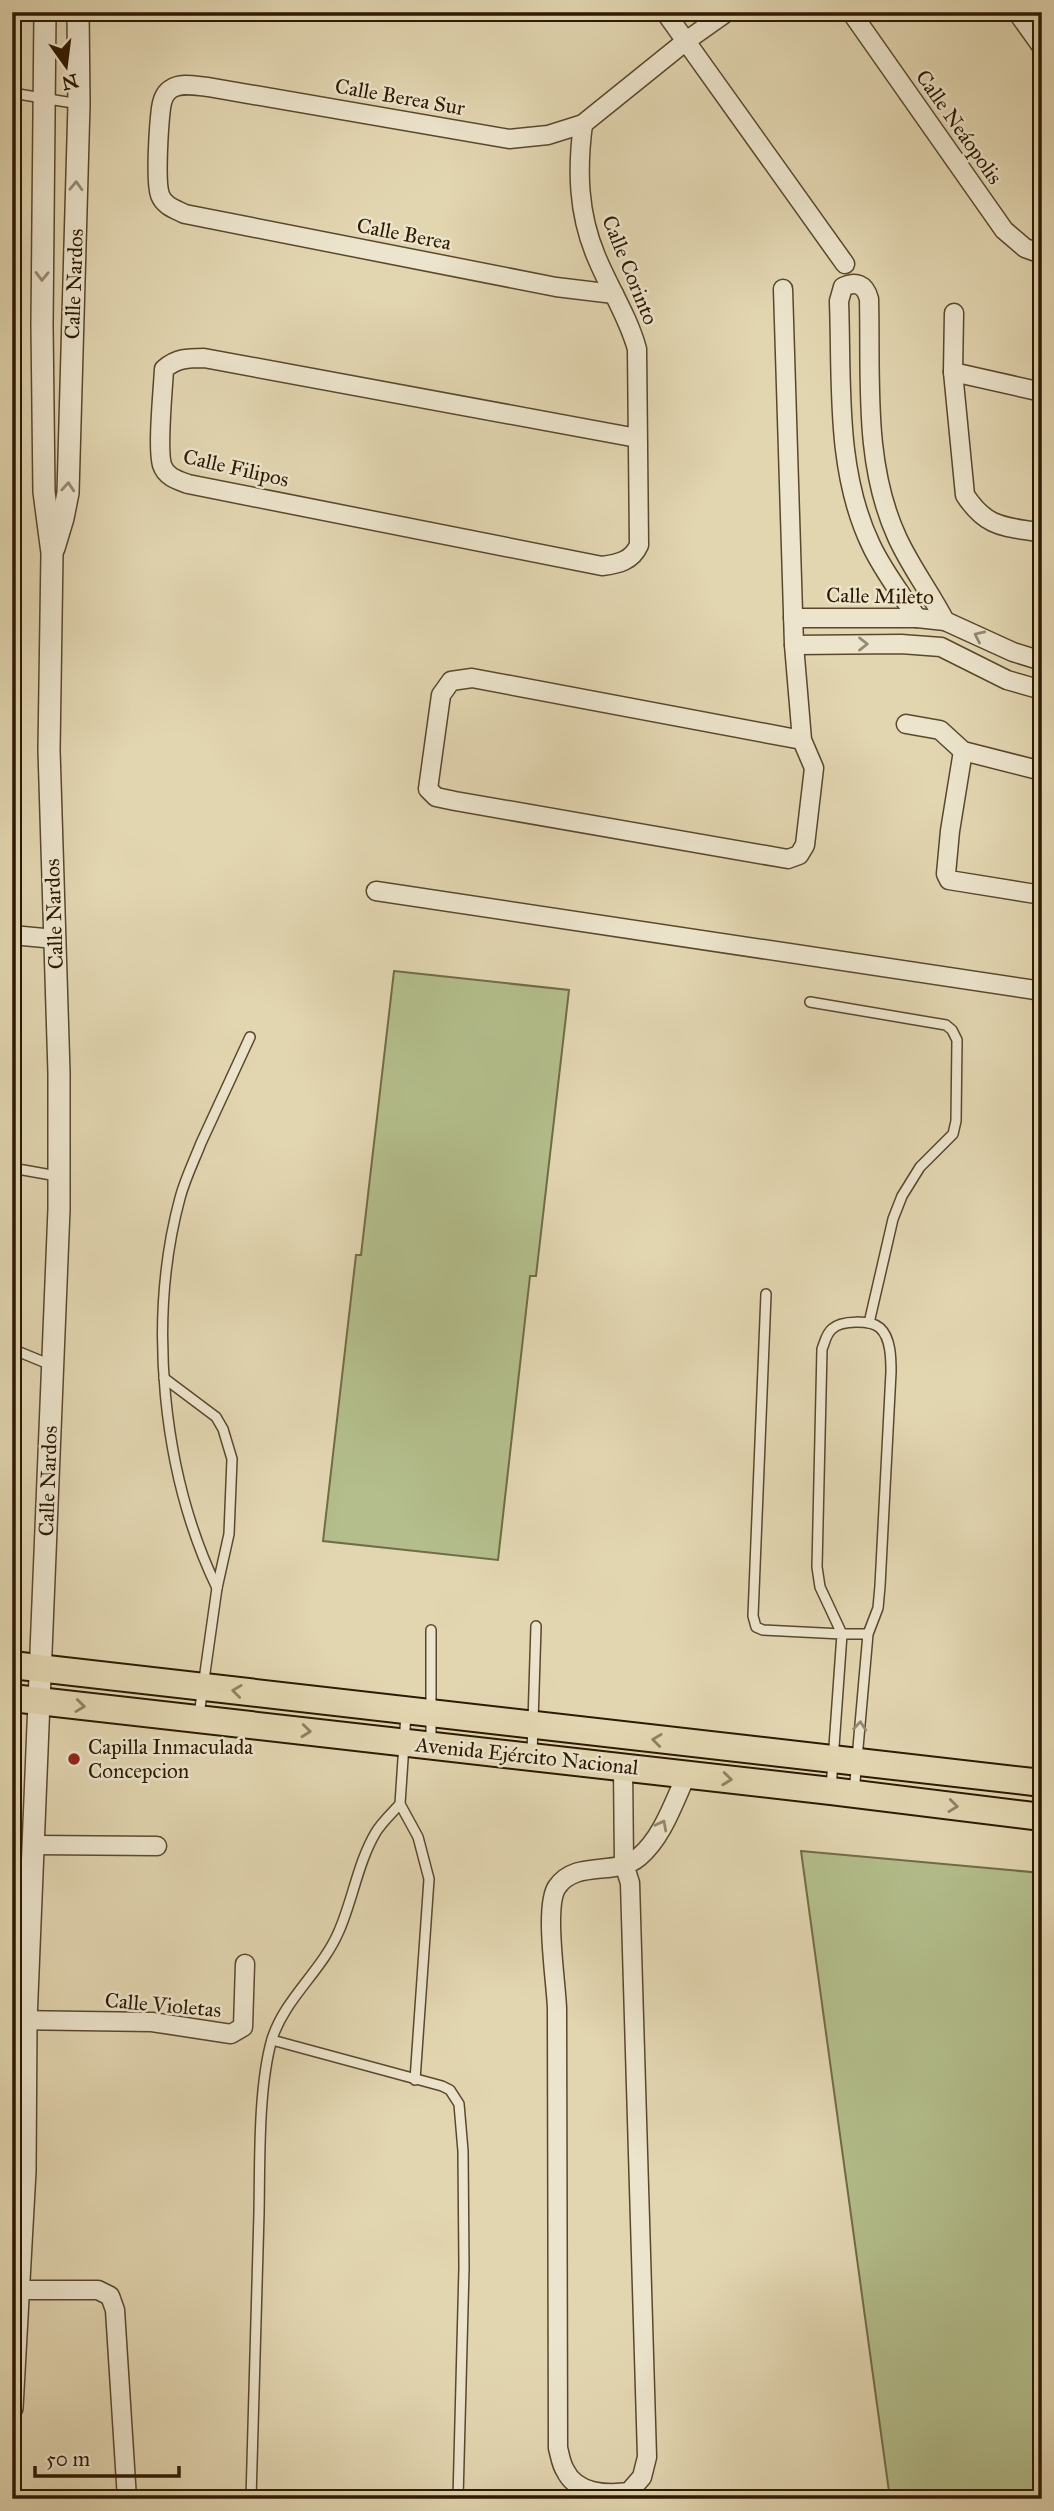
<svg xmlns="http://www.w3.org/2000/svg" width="1054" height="2511" font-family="'IM FELL Great Primer',serif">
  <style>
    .park { fill: #b3be8c; stroke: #706c46; stroke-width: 2 }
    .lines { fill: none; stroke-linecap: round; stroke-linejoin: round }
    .service-casing { stroke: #5a482c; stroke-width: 12 }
    .minor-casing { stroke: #5a482c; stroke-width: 21 }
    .tertiary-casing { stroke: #5a482c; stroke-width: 24 }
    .primary-casing { stroke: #2c1900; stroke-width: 30 }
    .service { stroke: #ece4cc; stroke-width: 9 }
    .minor { stroke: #ece4cc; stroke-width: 18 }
    .tertiary { stroke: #ece4cc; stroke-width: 21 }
    .primary { stroke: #e2d6b1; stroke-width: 26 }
    .oneway { stroke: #968970 }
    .oneway2 { stroke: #908161 }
    .poi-dot { fill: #8f2418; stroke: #ece4cc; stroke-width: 2.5 }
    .labels { text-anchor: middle; stroke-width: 5; stroke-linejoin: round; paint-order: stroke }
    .street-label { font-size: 21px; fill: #2c1900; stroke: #ece4cc }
    .poi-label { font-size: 21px; fill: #2c1900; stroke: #ece4cc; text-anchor: start }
  </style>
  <rect width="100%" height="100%" fill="#e2d6b1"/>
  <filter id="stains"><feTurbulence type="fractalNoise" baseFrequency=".00286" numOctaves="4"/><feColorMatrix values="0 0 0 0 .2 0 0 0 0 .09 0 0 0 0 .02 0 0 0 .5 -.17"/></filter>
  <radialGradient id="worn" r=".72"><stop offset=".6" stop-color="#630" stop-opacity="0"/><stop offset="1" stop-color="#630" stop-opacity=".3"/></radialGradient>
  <g class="park">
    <polygon points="394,971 569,990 536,1276 530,1276 498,1560 323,1541 356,1255 361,1255"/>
    <polygon points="801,1851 1042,1873 1042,2499 890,2499"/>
  </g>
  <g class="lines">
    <g class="service-casing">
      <g id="service">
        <polyline points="12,93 79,104"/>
        <polyline points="810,1002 946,1025 952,1030 957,1040 956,1121 953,1134 920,1167 902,1196 893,1219 869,1323"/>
        <polyline points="12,1168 57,1176"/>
        <polyline points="766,1294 753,1616 756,1627 763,1630 842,1634 831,1789"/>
        <polyline points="12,1349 51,1365"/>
        <polyline points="164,1378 216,1417 223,1429 232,1459 229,1534 217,1588 199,1715"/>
        <path d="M217,1588c-55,-114 -70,-268 -37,-390 5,-19 14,-37 21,-55 16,-35 33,-71 49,-106"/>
        <polyline points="406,1714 400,1804 418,1837 429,1879 415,2080"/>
        <polyline points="431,1743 431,1630"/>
        <polyline points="532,1754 536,1626"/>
        <path d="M854,1793l14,-159 10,-26 2,-22 11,-214c0,-13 0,-34 -11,-44 -9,-8 -39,-8 -48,1 -6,5 -7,13 -10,20l-5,218 3,20 22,47h26"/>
        <polyline points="272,2040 442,2086 450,2090 459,2104 463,2151 464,2268 458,2499"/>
        <path d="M251,2499c2,-96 5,-191 8,-286 1,-52 -1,-125 13,-174 13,-41 50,-68 67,-108 14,-32 19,-69 37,-99 6,-10 16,-19 24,-28"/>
      </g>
    </g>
    <g class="minor-casing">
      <g id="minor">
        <polyline points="665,12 845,264"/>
        <polyline points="851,12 1004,230 1025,248 1042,254"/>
        <polyline points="1017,12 1042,47"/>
        <path d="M583,124c-6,46 -5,89 13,132 13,32 32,60 41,93l2,196c-7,16 -21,19 -37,21l-414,-82c-11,-4 -22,-7 -26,-19 -5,-17 1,-75 2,-96 13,-11 24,-11 40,-11l433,80"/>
        <polyline points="783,289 794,645 802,740 814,768 805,845 799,855 788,859 455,801 436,797 428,789 441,695 451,681 472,678 802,740"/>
        <path d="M614,294l-58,-7 -371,-73c-10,-5 -21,-8 -25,-19 -5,-14 -1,-71 1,-87 1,-7 3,-15 10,-19 10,-7 25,-3 37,-2l301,52 39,-4 35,-11 103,-83 41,-29"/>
        <path d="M954,313l-1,59 12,123c22,34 40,31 77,38"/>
        <polyline points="953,372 1042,392"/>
        <polyline points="793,618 917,618 945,621 1013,652 1042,661"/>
        <path d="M917,618c-15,-23 -34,-47 -46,-73 -36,-75 -29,-163 -32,-244l4,-14c13,-6 22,-3 26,12 2,79 -6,164 28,238 13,29 33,55 48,84"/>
        <polyline points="794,645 901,644 941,647 1007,680 1042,690"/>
        <polyline points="906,724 940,730 963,751 1042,771"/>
        <polyline points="963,751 950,831 946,874 949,880 1042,895"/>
        <polyline points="376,891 1042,991"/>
        <polyline points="12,935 55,939"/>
        <path d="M623,1767l1,97 6,19 17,574 -5,20 -13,15c-22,3 -53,2 -64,-22 -4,-6 -5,-15 -7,-22 0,-147 0,-294 -1,-440 -1,-27 -13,-102 0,-121 19,-28 59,-10 82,-30 24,-20 35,-56 48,-83"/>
        <polyline points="35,1845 157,1846"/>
        <polyline points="12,2020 152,2022 231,2034 243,2027 245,1964"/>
        <polyline points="18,2290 98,2290 110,2296 115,2310 127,2499"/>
      </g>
    </g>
    <g class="tertiary-casing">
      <g id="tertiary">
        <polyline points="54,548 63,518 68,493 79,104 78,12"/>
        <polyline points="12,2408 25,2171 26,2021 59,1209 59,1073 49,750 52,553 44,492 42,325 45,12"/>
      </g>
    </g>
    <g class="primary-casing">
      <g id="primary">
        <polyline points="12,1665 1042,1783"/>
        <polyline points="12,1698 831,1791 1042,1817"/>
      </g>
    </g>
    <use href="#service" class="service"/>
    <use href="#minor" class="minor"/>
    <use href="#tertiary" class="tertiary"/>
    <use href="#primary" class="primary"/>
  </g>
  <defs><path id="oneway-chevron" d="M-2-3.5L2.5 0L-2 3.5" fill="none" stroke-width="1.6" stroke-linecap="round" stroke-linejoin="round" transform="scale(1.75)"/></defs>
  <g class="oneway">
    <use href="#oneway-chevron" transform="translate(76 186) rotate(-88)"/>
    <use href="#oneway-chevron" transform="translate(42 276) rotate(91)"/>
    <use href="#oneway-chevron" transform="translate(68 487) rotate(-86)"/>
    <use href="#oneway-chevron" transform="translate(979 636) rotate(-155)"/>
    <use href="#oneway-chevron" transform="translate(863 644)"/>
    <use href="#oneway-chevron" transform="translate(860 1726) rotate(-85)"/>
    <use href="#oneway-chevron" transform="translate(662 1825) rotate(-62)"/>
  </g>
  <g class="oneway2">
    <use href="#oneway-chevron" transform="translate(237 1691) rotate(-173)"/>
    <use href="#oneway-chevron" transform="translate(80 1706) rotate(7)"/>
    <use href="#oneway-chevron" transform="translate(306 1731) rotate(6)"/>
    <use href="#oneway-chevron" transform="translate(657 1740) rotate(-173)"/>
    <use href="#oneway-chevron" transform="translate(727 1779) rotate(6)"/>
    <use href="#oneway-chevron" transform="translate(953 1806) rotate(7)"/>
  </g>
  <circle class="poi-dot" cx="74" cy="1759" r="7"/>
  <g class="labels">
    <g class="street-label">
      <text transform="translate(400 97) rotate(10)" y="7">Calle Berea Sur</text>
      <text transform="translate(959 127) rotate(55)" y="7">Calle Neáopolis</text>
      <text transform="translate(404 234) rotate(11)" y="7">Calle Berea</text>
      <text transform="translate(630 270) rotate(68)" y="7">Calle Corinto</text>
      <text transform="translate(74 284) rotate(-88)" y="7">Calle Nardos</text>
      <text transform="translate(236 468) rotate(13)" y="7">Calle Filipos</text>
      <text transform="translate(880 596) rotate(1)" y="7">Calle Mileto</text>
      <text transform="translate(54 914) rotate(-92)" y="7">Calle Nardos</text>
      <text transform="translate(48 1481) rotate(-88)" y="7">Calle Nardos</text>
      <text transform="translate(527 1756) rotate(6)" y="7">Avenida Ejército Nacional</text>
      <text transform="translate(163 2005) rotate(5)" y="7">Calle Violetas</text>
    </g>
    <g class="poi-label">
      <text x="88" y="1754">Capilla Inmaculada<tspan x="88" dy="24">Concepcion</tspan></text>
    </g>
  </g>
  <rect width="1054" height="2511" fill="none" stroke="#e2d6b1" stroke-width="42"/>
  <rect x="14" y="14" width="1026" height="2483" fill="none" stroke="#2c1900" stroke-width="3.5"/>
  <rect x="21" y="21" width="1012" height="2469" fill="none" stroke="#2c1900" stroke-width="2"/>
  <g transform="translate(66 66) rotate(166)" stroke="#ece4cc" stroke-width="5" paint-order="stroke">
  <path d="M0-5L12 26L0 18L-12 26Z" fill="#2c1900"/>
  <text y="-10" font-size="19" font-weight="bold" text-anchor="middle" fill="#2c1900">N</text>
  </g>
  <path d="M35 2466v10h144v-10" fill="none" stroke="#2c1900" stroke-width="3.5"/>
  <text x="46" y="2466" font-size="21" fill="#2c1900" stroke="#ece4cc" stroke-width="5" paint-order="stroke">50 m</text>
  <rect width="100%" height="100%" filter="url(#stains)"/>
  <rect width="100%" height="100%" fill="url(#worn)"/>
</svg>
